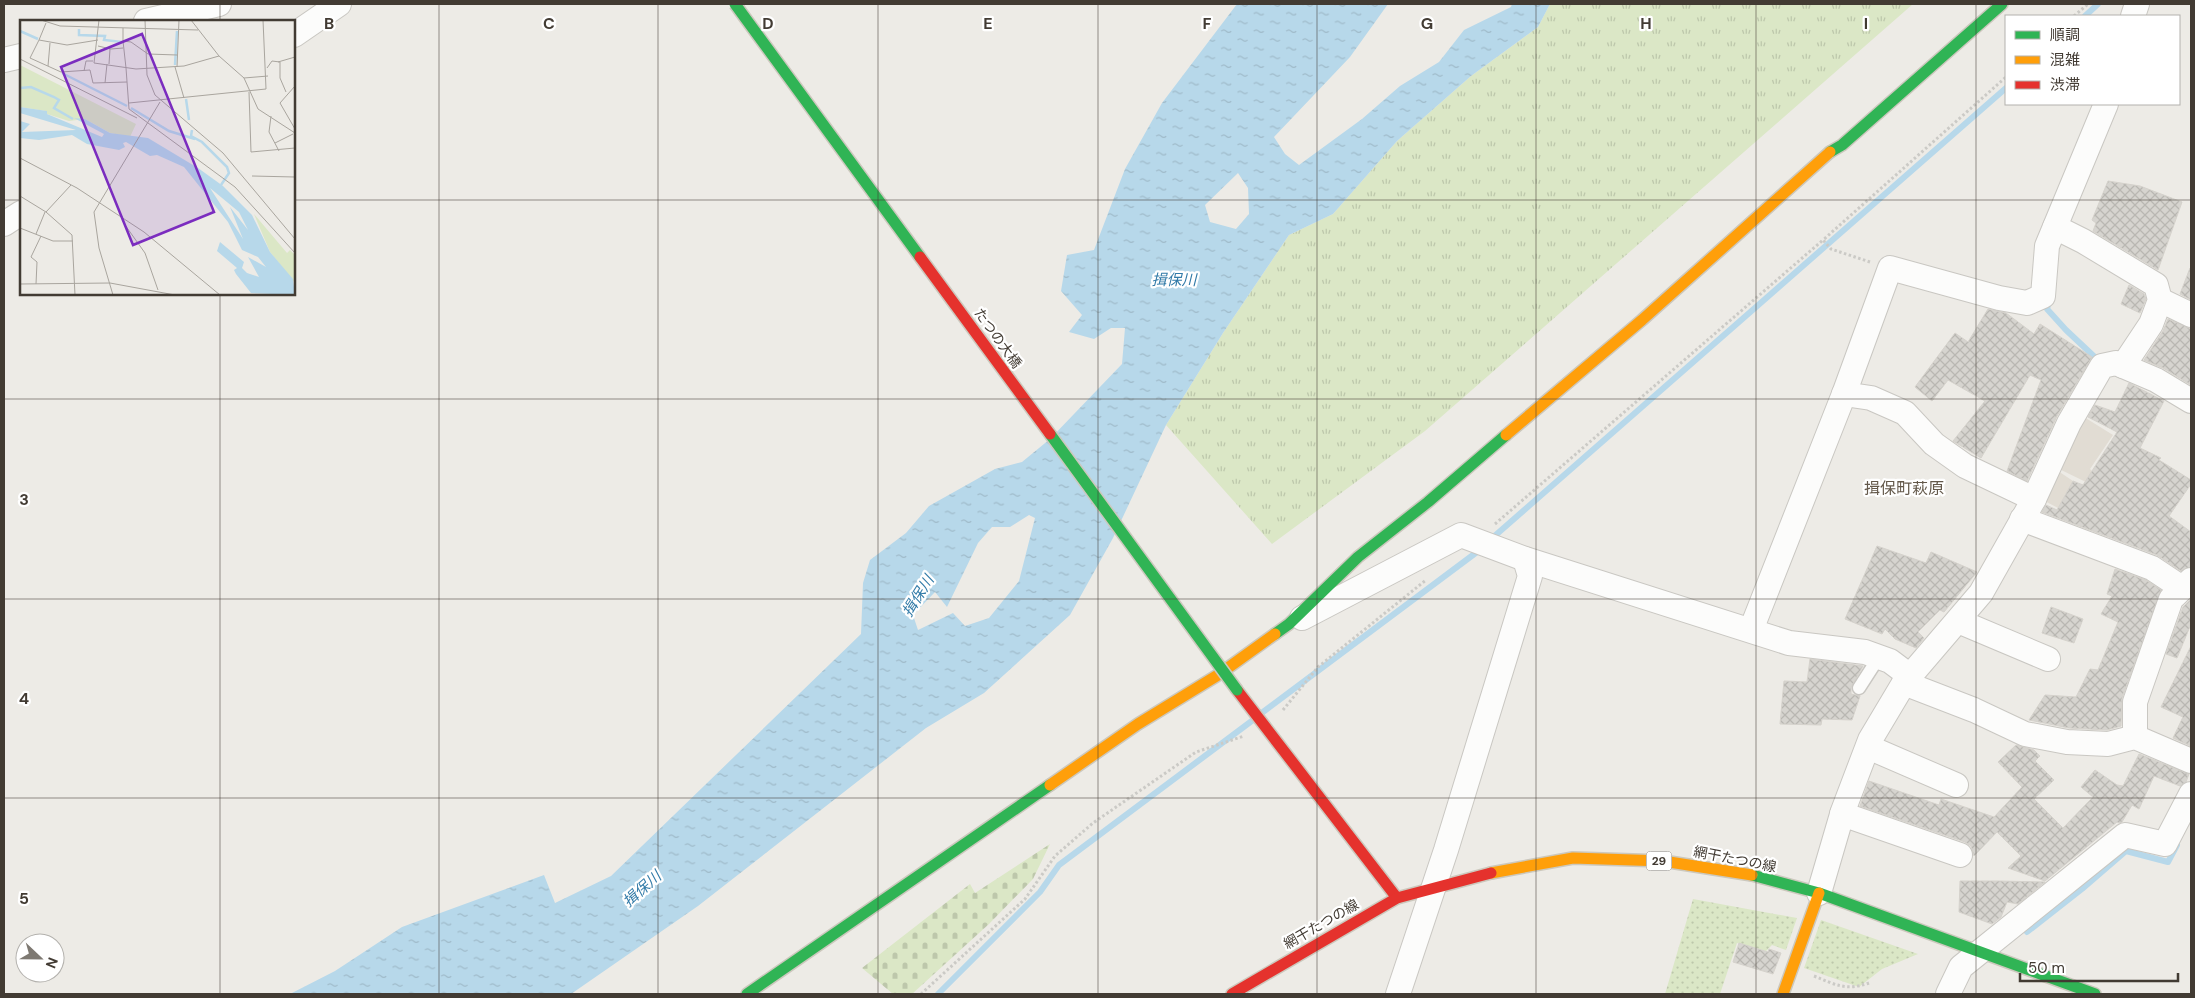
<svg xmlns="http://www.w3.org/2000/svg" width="2195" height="998" font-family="'DM Sans','Noto Sans JP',sans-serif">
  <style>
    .residential { fill: #e1dcd3 }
    .grass { fill: url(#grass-tufts) }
    .cemetery { fill: url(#cemetery-stones) }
    .park { fill: url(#park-dots) }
    .water { fill: url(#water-ripples); fill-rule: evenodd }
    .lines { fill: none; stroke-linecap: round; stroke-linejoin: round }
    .stream { stroke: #b7d8ea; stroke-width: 6 }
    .building { fill: url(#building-cross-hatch); stroke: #d5d2cc }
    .lane-casing { stroke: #c9c7c2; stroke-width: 15 }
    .street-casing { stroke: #c9c7c2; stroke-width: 26 }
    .fast-casing { stroke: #ccc8bd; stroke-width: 14 }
    .slow-casing { stroke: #ccc8bd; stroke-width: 14 }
    .jam-casing { stroke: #ccc8bd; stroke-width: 14 }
    .path { stroke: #cbcac6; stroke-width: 3; stroke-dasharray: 2.5 2.5; stroke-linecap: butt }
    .lane { stroke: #fcfcfb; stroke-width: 12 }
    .street { stroke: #fcfcfb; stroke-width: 24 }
    .fast { stroke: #30b455; stroke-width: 11 }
    .slow { stroke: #ff9f0a; stroke-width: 11 }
    .jam { stroke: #e5322d; stroke-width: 11 }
    .fast-bridge-casing { stroke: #ccc8bd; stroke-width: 14; stroke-linecap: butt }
    .jam-bridge-casing { stroke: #ccc8bd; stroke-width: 14; stroke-linecap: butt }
    .fast-bridge { stroke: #30b455; stroke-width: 11 }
    .jam-bridge { stroke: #e5322d; stroke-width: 11 }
    .grid { fill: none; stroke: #423b33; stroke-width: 1; stroke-opacity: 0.55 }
    .labels { text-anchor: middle; stroke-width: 4.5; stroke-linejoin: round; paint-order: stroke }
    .shield { fill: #fff; stroke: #7b7670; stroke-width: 1 }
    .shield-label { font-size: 12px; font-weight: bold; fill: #423b33 }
    .street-label { font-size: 14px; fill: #423b33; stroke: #fff }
    .water-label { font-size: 15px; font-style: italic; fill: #327ba8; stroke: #fff }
    .quarter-label { font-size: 16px; fill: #64594b; stroke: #fff }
    .inset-river { fill: none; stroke: #b7d8ea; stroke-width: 2.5 }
    .inset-road { fill: none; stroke: #a9a59e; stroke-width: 1 }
    .view { fill: #7b2cbf; fill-opacity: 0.15; stroke: #7b2cbf; stroke-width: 2.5 }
    .inset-edge { fill: none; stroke: #423b33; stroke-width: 2.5 }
    .grid-label { font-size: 16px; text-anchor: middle; font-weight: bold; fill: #423b33; stroke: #fff; stroke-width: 4.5; stroke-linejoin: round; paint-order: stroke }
  </style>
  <defs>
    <pattern id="grass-tufts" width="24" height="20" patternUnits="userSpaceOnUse" patternTransform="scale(1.25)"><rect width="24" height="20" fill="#dbe7c6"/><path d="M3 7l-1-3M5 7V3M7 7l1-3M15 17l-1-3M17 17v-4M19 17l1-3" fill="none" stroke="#bdc7ab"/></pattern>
    <pattern id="cemetery-stones" width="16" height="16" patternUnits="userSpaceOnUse" patternTransform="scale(1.25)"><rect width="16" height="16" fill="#dbe7c6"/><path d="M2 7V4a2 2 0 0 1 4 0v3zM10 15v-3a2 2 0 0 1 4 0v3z" fill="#bdc7ab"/></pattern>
    <pattern id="park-dots" width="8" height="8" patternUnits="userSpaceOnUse" patternTransform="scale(1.25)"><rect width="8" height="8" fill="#dbe7c6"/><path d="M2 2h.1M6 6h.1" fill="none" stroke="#bdc7ab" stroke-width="1.8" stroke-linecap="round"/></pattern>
    <pattern id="water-ripples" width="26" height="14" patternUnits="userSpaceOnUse" patternTransform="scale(1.25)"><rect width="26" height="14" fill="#b7d8ea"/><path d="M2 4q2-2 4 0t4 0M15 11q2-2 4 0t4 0" fill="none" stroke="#9fbac9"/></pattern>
    <pattern id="building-cross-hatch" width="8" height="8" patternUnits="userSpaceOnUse" patternTransform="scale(1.25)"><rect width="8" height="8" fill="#d6d4cf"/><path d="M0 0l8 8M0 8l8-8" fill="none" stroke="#b9b7b2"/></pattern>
  </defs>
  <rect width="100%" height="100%" fill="#edebe6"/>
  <g class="residential">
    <polygon points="2084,417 2113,435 2090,469 2094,473 2088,483 2057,468"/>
    <polygon points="2055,469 2073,481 2058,508 2041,499"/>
  </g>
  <polygon class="grass" points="1550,4 1913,4 1425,431 1272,544 1166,425 1223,333 1289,235 1333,214 1397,141 1471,76 1538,27"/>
  <polygon class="cemetery" points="1050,844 1033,879 989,924 912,994 893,994 862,968 970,884 975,893"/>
  <g class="park">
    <polygon points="1693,899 1797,918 1786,950 1772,945 1766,951 1737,943 1720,994 1665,994"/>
    <polygon points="1821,920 1918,954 1882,969 1859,987 1804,968"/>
  </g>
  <path class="water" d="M1237,4h151l-38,53 -76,80 11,17 14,11 63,-46 38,-33 39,-24 25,-32 47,-23 1,-3h38l-12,23 -67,49 -74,65 -64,73 -44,21 -66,98 -57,92 -53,113 -43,77 -86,78 -58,35 -228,178 -127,88h-289h8l45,-23 67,-44 142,-52 11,28 56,-27 250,-242 2,-51 7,-23 36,-27 23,-27 66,-37 27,-7 28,-23 72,-75 3,-36h-14l-17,11 -25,-7 13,-17 -21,-24 6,-36 27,-5 31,-81 37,-66zM1238,173l10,15 1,26 -13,15 -26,-7 -5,-17zM1029,515l6,3 -16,63 -30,37 -24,8 -12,-13 -35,17 -5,-15 22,-23 12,15 31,-64 14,-16h18z"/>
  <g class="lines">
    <g class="stream">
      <polyline points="2085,16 2098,4"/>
      <polyline points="2049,300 2047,309 2066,330 2099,361"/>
      <polyline points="1490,540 2006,88"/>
      <polyline points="1263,712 1481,549"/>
      <polyline points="2027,932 2082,889 2126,851 2168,862 2177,845"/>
      <polyline points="938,994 1040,892 1059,865 1253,720"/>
    </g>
  </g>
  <g class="building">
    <polygon points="2108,181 2140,186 2182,202 2158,270 2093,231 2096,223 2092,220"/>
    <polygon points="2190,268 2191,268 2191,300 2180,294"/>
    <polygon points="2129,285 2144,294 2146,299 2140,313 2121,304"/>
    <polygon points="1988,309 2006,313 2034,334 2040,324 2092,357 2057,416 2027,481 2007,471 2041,380 2030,375 1981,458 1953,441 1985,401 1948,380 1932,401 1915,387 1955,333 1968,342"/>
    <polygon points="2168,319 2191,329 2191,385 2163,368 2144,360 2163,331"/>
    <polygon points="2129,383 2164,401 2140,448 2161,458 2159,460 2191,480 2191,484 2169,516 2191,532 2191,567 2181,571 2157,555 2042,512 2046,505 2057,510 2073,481 2083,485 2117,432 2088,417 2095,405 2115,412"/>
    <polygon points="1877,546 1926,563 1931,552 1977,572 1944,612 1940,610 1918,632 1924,638 1916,648 1895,639 1885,629 1882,634 1845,619"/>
    <polygon points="2115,569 2146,580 2161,590 2122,698 2121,726 2107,730 2069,728 2029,720 2045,695 2076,697 2090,669 2098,670 2118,622 2101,614 2112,596 2107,594"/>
    <polygon points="2191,599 2191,624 2177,658 2166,654 2183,607"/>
    <polygon points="2051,607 2083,619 2074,643 2042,633"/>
    <polygon points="2191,646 2191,746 2173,738 2183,717 2161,707"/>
    <polygon points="1810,659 1863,666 1851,687 1851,694 1860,696 1852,720 1822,719 1821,725 1780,724 1784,681 1807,682"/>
    <polygon points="2016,745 2034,750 2040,756 2035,761 2054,780 2034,799 2063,828 2093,797 2081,787 2095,770 2117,785 2123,786 2139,754 2189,774 2186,782 2180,786 2154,776 2139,809 2132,805 2122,822 2119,823 2117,822 2045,881 2008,868 2021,856 1997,832 1974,856 1971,846 1965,842 1860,806 1869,781 1939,805 1941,799 1994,817 2022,787 1998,762"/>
    <polygon points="1960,881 1998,881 2045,882 2018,904 2007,902 2001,917 1992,924 1959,912"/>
    <polygon points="1739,943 1768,952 1769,949 1781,953 1773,974 1733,962"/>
  </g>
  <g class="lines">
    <g class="lane-casing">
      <polyline id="lane" points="1859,688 1879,657"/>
    </g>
    <g class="street-casing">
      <g id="street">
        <polyline points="2133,16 2137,4"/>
        <polyline points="146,21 219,4"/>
        <polyline points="294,35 339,4"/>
        <polyline points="4,60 21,56"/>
        <polyline points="4,224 21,213"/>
        <polyline points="2055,227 2083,241 2156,285 2160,300 2151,324 2123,366"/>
        <polyline points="2160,300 2191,315"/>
        <polyline points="1844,394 1871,398 1905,413 1934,444 1965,466 2034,499"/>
        <polyline points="2022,519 2152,568 2182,588"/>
        <polyline points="1302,618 1461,535 1525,559 1789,643 1865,652 1890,661 1910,676"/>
        <polyline points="1958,621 2048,659"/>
        <polyline points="1751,630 1844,394 1890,268 1999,298 2027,303 2043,296 2047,246 2106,104"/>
        <polyline points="1904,683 1974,710 2025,734 2067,742 2108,744 2135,737 2191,761"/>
        <polyline points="2135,737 2135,702 2171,599 2191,580"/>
        <polyline points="1868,747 1956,785"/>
        <polyline points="1842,814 1960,855"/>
        <polyline points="1819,893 1843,811 1870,740 1904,683 1981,593 2034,499 2069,423 2102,366 2116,363 2156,380 2191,401"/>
        <polyline points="1398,994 1446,850 1530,576 1525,559"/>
        <polyline points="1948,994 1961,967 2125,835 2165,844 2191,794"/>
      </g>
    </g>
    <g class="fast-casing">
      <g id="fast">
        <polyline points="1830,152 1842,145 2002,4"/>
        <polyline points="1275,634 1289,624 1358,557 1428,502 1506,435"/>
        <polyline points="1752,875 1819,893 2095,994"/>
        <polyline points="747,994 1050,785"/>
      </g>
    </g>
    <g class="slow-casing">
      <g id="slow">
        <polyline points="1506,435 1642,320 1830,152"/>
        <polyline points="1050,785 1138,724 1218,675 1275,634"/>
        <polyline points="1491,873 1573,858 1663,861 1752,875"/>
        <polyline points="1783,994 1819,893"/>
      </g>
    </g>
    <g class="jam-casing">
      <g id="jam">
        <polyline points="1237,690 1397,898"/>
        <polyline points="1232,994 1397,898 1491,873"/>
      </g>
    </g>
    <g class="path">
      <polyline points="2074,16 2088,4"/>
      <polyline points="1870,262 1831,249 1823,240 2006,77"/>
      <polyline points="1495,524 1823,240"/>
      <polyline points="1283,710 1318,667 1426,580"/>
      <path d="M1814,976c22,9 32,15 55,7"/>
      <polyline points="921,994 1025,899 1055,856 1093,823 1196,752 1244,736"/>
    </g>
    <use href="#lane" class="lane"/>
    <use href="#street" class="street"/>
    <use href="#fast" class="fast"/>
    <use href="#slow" class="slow"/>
    <use href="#jam" class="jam"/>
    <g class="fast-bridge-casing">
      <g id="fast-bridge">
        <polyline points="735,4 920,257"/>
        <polyline points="1050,434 1237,690"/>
      </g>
    </g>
    <g class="jam-bridge-casing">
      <polyline id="jam-bridge" points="920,257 1050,434"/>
    </g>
    <use href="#fast-bridge" class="fast-bridge"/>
    <use href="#jam-bridge" class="jam-bridge"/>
  </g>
  <path class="grid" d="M220,4v17M439,4v990M658,4v990M878,4v990M1098,4v990M1317,4v990M1536,4v990M1756,4v990M1976,4v990M4,200h17M294,200h1897M220,294v700M4,399h2187M4,599h2187M4,798h2187"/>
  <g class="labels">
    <rect class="shield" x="1646.5" y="851.5" width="25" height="19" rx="4"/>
    <g class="shield-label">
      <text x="1659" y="865">29</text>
    </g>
    <g class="street-label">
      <text transform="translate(998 338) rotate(54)" y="5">たつの大橋</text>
      <text transform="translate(1735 859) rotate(11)" y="5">網干たつの線</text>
      <text transform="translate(1321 924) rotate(-30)" y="5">網干たつの線</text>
    </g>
    <g class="water-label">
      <text x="1174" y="285">揖保川</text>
      <text transform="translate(918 596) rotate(-58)" y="5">揖保川</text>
      <text transform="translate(642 889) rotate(-42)" y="5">揖保川</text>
    </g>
    <g class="quarter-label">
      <text x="1904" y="494">揖保町萩原</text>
    </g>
  </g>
  <g transform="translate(20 20)">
    <rect width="275" height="275" fill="#edebe6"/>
    <path d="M0,45l116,59 -6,13 -20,-4 -25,-14 -16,2 -22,-7 -1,-3 -26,-4zM234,194l33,39 3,-3 5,5v28l-25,-31z" fill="#dbe7c6"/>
    <path d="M0,87l27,4v3l55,23 2,-3 -30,-16 11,1 25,14 38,5 50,30 25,18 29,29 18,37 23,27 2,16 -44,-2 -15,-19 -2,-4 3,-2 -20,-17 3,-9 24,20 -2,6 5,5 12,4 -11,-20 18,10 -8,-10 -16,-7 -14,-28 -44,-55 -27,-12 -7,1 -24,-14 -3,1 2,4 -6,3 -32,-6 -15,-9 -33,5 -19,-2v-17l10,3 -8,8 54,-2 -56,-17zM190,168l29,24 9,18 -18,-23 13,32z" fill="#b7d8ea" fill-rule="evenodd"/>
    <path class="inset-river" d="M59,9v6l26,1 -1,4 18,2M0,11l18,8M155,45l2,-34M42,53l65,33M0,68l11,-1 23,10 5,3 -5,8 19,11M166,79l3,21M111,88l38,23 26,8M172,110l-1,6 11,6 25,25 2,6 -8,12"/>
    <path class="inset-road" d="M21,0l19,6 138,4M79,0l-5,43 42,6 48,-3 35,-10M125,0l2,55 8,20 68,58 72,86M171,0l28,36 25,22 14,31 37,24M103,8v13l8,1 17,12 29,1M19,20l7,-17M78,20l-31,5 -28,-5 -9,18 31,14 29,-2 3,13 34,-1M103,21l3,27M78,26l13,3 12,-1M0,39l117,59M258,42l17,-5M89,44l1,-15M28,46l2,-23M155,47l9,31M157,47l2,-47M106,48l3,41 106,78 60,66M247,48l5,-7 8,1v16l6,14M64,51l2,-10h7M224,58l24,-2M85,63l2,-19M275,66l-15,17 15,26M229,72l2,60 44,-4M109,83l137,-14 -3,-69M251,96l-2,16 10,19M255,123l18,-9M0,138l57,30 67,44 76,63M232,156l43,1M0,176l26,16 26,23 3,60M26,192l25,-27M105,205l20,28 13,37M0,208l33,13h20M16,214l9,-22M0,264l90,-1 65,12M16,264l1,-22 -6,-5 10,-21M93,275l-14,-47 -5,-36 66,-110"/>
    <path class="view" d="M122,14l72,178 -81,33 -72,-178z"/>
    <rect width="275" height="275" class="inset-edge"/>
  </g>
  <g class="grid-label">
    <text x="329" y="29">B</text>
    <text x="549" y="29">C</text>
    <text x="768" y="29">D</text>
    <text x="988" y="29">E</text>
    <text x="1207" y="29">F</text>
    <text x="1427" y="29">G</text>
    <text x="1646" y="29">H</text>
    <text x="1866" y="29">I</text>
    <text x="24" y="505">3</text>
    <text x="24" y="704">4</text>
    <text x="24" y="904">5</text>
  </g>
  <rect width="2195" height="998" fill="none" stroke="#423b33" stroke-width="10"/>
  <rect x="2005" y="15" width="175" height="90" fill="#ffffff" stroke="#b3b1ad"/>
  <rect x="2015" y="31" width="25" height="8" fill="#30b455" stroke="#b3b1ad"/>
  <text x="2050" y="40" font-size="15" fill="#423b33">順調</text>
  <rect x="2015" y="56" width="25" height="8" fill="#ff9f0a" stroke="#b3b1ad"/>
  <text x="2050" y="65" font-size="15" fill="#423b33">混雑</text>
  <rect x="2015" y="81" width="25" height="8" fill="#e5322d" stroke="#b3b1ad"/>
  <text x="2050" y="90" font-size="15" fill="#423b33">渋滞</text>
  <g transform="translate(40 958) rotate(112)"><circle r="24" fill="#ffffff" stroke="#b3b1ad"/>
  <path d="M0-4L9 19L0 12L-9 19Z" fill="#7e7972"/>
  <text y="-8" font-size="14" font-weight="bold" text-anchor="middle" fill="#423b33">N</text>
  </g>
  <path d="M2020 973v8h158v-8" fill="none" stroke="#423b33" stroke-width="2.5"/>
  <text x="2028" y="973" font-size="15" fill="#423b33" stroke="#ffffff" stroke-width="4" paint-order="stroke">50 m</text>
</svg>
